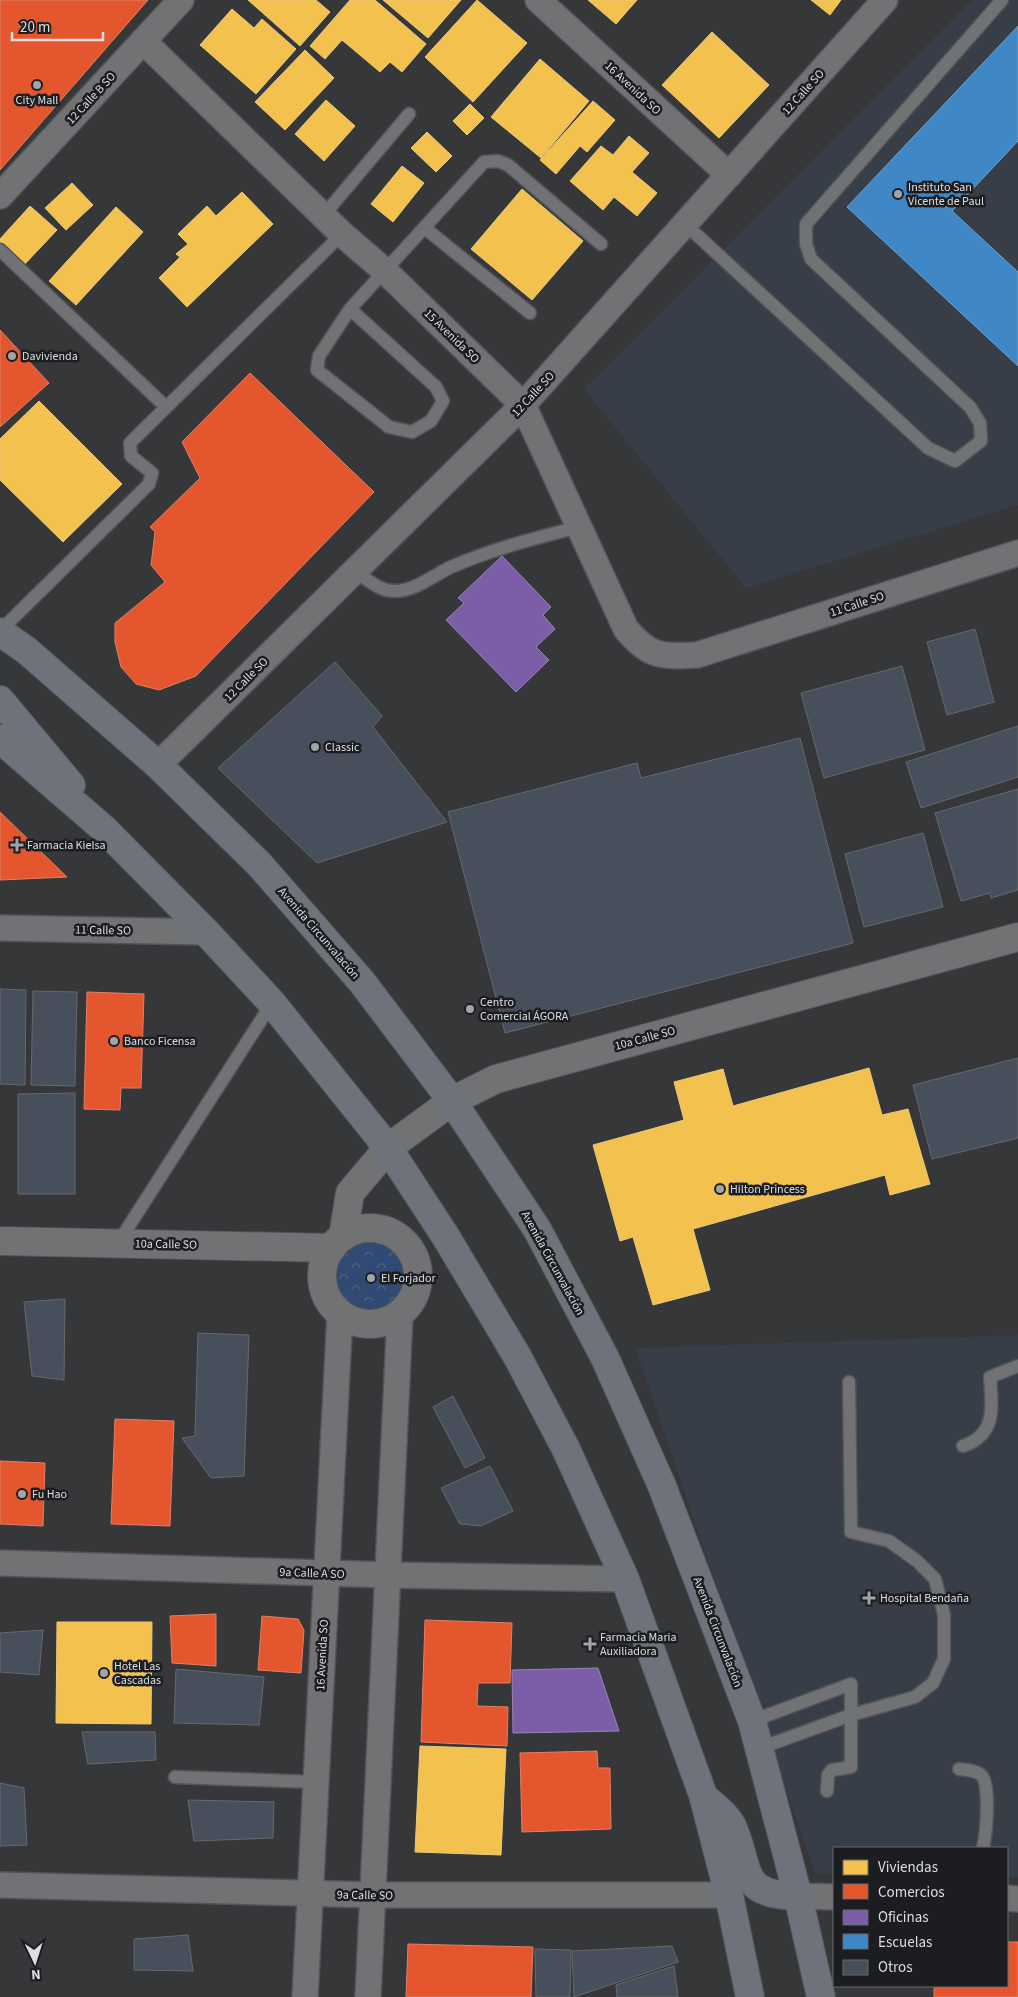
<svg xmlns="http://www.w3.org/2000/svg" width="1018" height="1997" font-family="'Source Sans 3',sans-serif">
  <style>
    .built { fill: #383e48 }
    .forest { fill: url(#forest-crowns) }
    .homes { fill: #f2c14e; stroke: #ebca7a }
    .shops { fill: #e4572e; stroke: #e28064 }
    .offices { fill: #7b5ea7; stroke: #9884b8 }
    .schools { fill: #3f88c5; stroke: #6ea2cd }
    .building { fill: #464f5b; stroke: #68696b }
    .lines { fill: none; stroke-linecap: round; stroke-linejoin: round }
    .service-casing { stroke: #535457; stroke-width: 15 }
    .minor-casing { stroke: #535457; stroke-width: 28 }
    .tertiary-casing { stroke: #535457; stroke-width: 30 }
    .trunk-casing { stroke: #535457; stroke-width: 30 }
    .service { stroke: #707274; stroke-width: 12 }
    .minor { stroke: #707274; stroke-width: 25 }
    .tertiary { stroke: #707274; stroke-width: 28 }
    .trunk { stroke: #6e727b; stroke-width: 28 }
    .poi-dot { fill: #a2a4a6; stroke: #1c1d20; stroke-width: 2 }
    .labels { text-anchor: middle; stroke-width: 5; stroke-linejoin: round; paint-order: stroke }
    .street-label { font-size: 12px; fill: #dcdee1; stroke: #1c1d20 }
    .poi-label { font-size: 12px; fill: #dcdee1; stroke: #1c1d20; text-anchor: start }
  </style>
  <defs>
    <pattern id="forest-crowns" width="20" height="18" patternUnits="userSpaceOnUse" patternTransform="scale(1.25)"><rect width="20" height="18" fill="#304a73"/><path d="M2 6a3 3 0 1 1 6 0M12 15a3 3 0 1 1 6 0" fill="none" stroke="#4d6487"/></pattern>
  </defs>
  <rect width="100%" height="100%" fill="#353739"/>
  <g class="built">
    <polygon points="972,0 1018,0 1018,505 746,588 584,389"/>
    <polygon points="1018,1335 1018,1877 1007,1877 1007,1848 834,1848 834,1874 815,1873 635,1348"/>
  </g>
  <circle class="forest" cx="370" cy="1276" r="35"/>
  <g class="homes">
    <polygon points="248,0 316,0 330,12 300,46"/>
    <polygon points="350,0 375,0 426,44 402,72 390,62 380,72 342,40 325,59 310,46"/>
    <polygon points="383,0 461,0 428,38"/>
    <polygon points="477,0 527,43 473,102 425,57"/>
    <polygon points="588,0 637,0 616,24"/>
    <polygon points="811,0 841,0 830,15"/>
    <polygon points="232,9 254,28 262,19 296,49 256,94 200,45"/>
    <polygon points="712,32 769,85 719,138 662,85"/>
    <polygon points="305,50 334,78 285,130 255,102"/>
    <polygon points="540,59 589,101 541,158 491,117"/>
    <polygon points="326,100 355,126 324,161 295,134"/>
    <polygon points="593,101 615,120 587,152 580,146 556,174 540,160"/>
    <polygon points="470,104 484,118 467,135 453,121"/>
    <polygon points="427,132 452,156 436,172 411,148"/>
    <polygon points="629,136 649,153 632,172 657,193 637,216 614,197 603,210 570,181 601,146 613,155"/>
    <polygon points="402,166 424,183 393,222 371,204"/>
    <polygon points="72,183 93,205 66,230 45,208"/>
    <polygon points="522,189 583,241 532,300 471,249"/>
    <polygon points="242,192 273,224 187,307 159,278 180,257 176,254 188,244 178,234 207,206 216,216"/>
    <polygon points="30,206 57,230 23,266 0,245 0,239"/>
    <polygon points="116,207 143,232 76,305 49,281"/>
    <polygon points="39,401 122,484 63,542 0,480 0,439"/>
    <polygon points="869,1068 882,1115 908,1109 930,1184 890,1195 885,1175 693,1229 710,1290 653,1305 633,1237 620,1241 593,1145 684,1120 674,1082 723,1069 733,1106"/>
    <polygon points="57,1622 152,1622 151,1724 56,1723"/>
    <polygon points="420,1746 506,1749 501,1855 415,1852"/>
  </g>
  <g class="shops">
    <polygon points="0,0 148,0 0,170"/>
    <polygon points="0,330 49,383 0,427"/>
    <polygon points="250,373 374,492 196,676 159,690 136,684 121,667 115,642 115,623 165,582 151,565 155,532 150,527 200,478 182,442"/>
    <polygon points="0,812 67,877 0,880"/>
    <polygon points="87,992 144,994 141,1088 121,1088 120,1110 84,1109"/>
    <polygon points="115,1419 174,1421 170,1526 111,1524"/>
    <polygon points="0,1461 45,1463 43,1526 0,1524"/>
    <polygon points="216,1614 216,1666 172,1663 170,1616"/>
    <polygon points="262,1616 298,1619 304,1630 301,1673 258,1670"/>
    <polygon points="425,1620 512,1623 510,1683 478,1683 477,1706 508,1707 507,1746 421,1742"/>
    <polygon points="597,1751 598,1768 610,1768 611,1829 522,1832 520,1753"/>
    <polygon points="1007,1942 1018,1942 1018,1997 934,1997 934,1986 1007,1986"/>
    <polygon points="408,1944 533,1947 531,1997 406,1997"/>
  </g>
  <g class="offices">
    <polygon points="502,556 551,607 543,615 555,629 536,647 549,660 516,692 446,620 464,603 458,598"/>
    <polygon points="598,1668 619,1731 513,1733 512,1670"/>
  </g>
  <polygon class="schools" points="1018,26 1018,141 952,211 1018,272 1018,366 847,207"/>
  <g class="building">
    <polygon points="975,629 994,702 947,715 927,642"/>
    <polygon points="335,662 382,716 373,727 447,822 317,863 218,768"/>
    <polygon points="902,666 925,750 824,778 801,693"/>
    <polygon points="1018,726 1018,777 921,808 906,762"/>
    <polygon points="800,738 853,943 505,1033 448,812 637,763 641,778"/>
    <polygon points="1018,789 1018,890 991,898 990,893 961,901 935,813"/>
    <polygon points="923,833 943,907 864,927 845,854"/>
    <polygon points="0,989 26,990 25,1085 0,1084"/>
    <polygon points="33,991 77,992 75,1086 31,1085"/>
    <polygon points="1018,1058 1018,1138 932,1159 913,1085"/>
    <polygon points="75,1093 75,1194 18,1194 18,1094"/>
    <polygon points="65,1299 64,1380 32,1376 24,1302"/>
    <polygon points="198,1333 249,1335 244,1476 211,1478 182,1438 195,1436"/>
    <polygon points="453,1396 485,1458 465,1468 433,1407"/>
    <polygon points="490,1466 513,1511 481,1526 460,1524 441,1488"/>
    <polygon points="43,1630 39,1675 0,1672 0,1633"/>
    <polygon points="176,1669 264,1677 259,1725 174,1723"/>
    <polygon points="82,1732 155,1732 156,1760 88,1764"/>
    <polygon points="0,1783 24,1788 27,1845 0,1846"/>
    <polygon points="188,1800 274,1802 273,1838 194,1841"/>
    <polygon points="188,1935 193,1971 134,1970 134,1939"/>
    <polygon points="672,1946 678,1962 574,1997 572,1951"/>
    <polygon points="535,1949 571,1950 570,1997 536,1997"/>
    <polygon points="674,1966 678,1997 617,1997 616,1985"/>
  </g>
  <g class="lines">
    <g class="service-casing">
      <g id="service">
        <polyline points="323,216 409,114"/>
        <polyline points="685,224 928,448 955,461 981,441 980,423 970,407 811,259 806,244 806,224 1002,0"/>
        <polyline points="426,229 530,313"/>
        <polyline points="0,250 166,407"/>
        <polyline points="350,309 436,387 443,401 431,421 412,432 389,427 317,370 319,356 350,309 484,162 498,161 508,165 601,244"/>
        <path d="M355,571c13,9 24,20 40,20 20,0 39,-16 56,-24 41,-18 85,-29 128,-40"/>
        <polyline points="0,631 149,484 152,473 131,456 130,443 342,234"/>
        <polyline points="118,1243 272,1003"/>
        <path d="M963,1446c34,-11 29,-40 27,-69l28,-11"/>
        <polyline points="752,1721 851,1684 851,1767 832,1770 828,1775 827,1791"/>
        <polyline points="760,1748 851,1715 915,1697 933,1683 944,1659 944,1615 935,1579 917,1561 889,1541 851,1532 849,1382"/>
        <path d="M959,1769c7,1 16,1 22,6 10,8 5,60 2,73"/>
        <polyline points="175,1777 316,1782"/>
      </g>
    </g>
    <g class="minor-casing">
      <g id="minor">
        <polyline points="538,0 729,175"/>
        <path d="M143,41l199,193 43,37 138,134 103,224c23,28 36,28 71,26l321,-102"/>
        <polyline points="0,196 181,0"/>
        <polyline points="158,765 523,405 885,0"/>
        <polyline points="0,928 206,932"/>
        <polyline points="0,1563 388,1575 625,1579"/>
        <polyline points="0,1885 373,1895 729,1895"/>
        <polyline points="798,1896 834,1897"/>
        <polyline points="1007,1898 1018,1899"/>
        <polyline points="305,1997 340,1313"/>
        <polyline points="368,1997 400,1314"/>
      </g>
    </g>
    <g class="tertiary-casing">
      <g id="tertiary">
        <circle cx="370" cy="1276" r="48"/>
        <polyline points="343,1237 350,1193 388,1148 452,1101 496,1079 1018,937"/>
        <polyline points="0,1241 332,1248"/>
      </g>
    </g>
    <g class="trunk-casing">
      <g id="trunk">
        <polyline points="0,632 26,650 158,765 260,865 362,982 452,1101 537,1229 605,1358 662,1486 752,1721 798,1896 821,1997"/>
        <polyline points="0,700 71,785"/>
        <polyline points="0,739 104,829 206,932 272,1003 388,1148 446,1237 517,1356 566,1449 625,1579 703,1795 729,1895 750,1997"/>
        <path d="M704,1797c9,8 24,19 29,31 18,43 5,67 65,68"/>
      </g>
    </g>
    <use href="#service" class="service"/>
    <use href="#minor" class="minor"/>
    <use href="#tertiary" class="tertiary"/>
    <use href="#trunk" class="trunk"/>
  </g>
  <g class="poi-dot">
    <circle cx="37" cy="85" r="5"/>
    <circle cx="898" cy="194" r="5"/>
    <circle cx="12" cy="356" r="5"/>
    <circle cx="315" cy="747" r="5"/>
    <path d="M14.5 837.5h5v5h5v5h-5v5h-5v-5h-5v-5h5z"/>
    <circle cx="470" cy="1009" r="5"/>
    <circle cx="114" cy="1041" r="5"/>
    <circle cx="720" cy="1189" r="5"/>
    <circle cx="371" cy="1278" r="5"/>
    <circle cx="22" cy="1494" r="5"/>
    <path d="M866.5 1590.5h5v5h5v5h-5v5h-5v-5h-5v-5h5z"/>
    <path d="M587.5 1636.5h5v5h5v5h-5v5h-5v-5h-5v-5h5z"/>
    <circle cx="104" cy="1673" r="5"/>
  </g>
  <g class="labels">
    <g class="street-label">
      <text transform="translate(633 88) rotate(43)" y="4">16 Avenida SO</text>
      <text transform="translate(803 92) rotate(-48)" y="4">12 Calle SO</text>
      <text transform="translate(91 98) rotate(-47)" y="4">12 Calle B SO</text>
      <text transform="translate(452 336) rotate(44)" y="4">15 Avenida SO</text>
      <text transform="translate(533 394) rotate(-47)" y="4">12 Calle SO</text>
      <text transform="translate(857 604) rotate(-18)" y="4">11 Calle SO</text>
      <text transform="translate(246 679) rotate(-45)" y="4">12 Calle SO</text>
      <text transform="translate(103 930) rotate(1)" y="4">11 Calle SO</text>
      <text transform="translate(319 933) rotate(49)" y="4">Avenida Circunvalación</text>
      <text transform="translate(645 1038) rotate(-15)" y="4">10a Calle SO</text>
      <text transform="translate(166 1244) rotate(1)" y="4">10a Calle SO</text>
      <text transform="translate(553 1263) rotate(61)" y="4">Avenida Circunvalación</text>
      <text transform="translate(312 1573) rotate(2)" y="4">9a Calle A SO</text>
      <text transform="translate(718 1632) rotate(69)" y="4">Avenida Circunvalación</text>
      <text transform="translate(322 1655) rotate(-87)" y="4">16 Avenida SO</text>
      <text transform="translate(365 1895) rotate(1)" y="4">9a Calle SO</text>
    </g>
    <g class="poi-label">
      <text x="37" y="104" text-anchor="middle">City Mall</text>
      <text x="908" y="191">Instituto San<tspan x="908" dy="14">Vicente de Paul</tspan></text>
      <text x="22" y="360">Davivienda</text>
      <text x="325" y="751">Classic</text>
      <text x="27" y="849">Farmacia Kielsa</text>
      <text x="480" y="1006">Centro<tspan x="480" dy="14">Comercial ÁGORA</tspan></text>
      <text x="124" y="1045">Banco Ficensa</text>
      <text x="730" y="1193">Hilton Princess</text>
      <text x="381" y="1282">El Forjador</text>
      <text x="32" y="1498">Fu Hao</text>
      <text x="880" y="1602">Hospital Bendaña</text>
      <text x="600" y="1641">Farmacia Maria<tspan x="600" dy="14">Auxiliadora</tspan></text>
      <text x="114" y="1670">Hotel Las<tspan x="114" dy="14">Cascadas</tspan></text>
    </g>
  </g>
  <rect x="833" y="1847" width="175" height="140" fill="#1c1d20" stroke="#696a6d"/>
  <rect x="843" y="1860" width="25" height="15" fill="#f2c14e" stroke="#696a6d"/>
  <text x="878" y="1872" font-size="15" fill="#dcdee1">Viviendas</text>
  <rect x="843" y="1884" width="25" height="15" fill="#e4572e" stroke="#696a6d"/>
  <text x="878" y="1897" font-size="15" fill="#dcdee1">Comercios</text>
  <rect x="843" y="1910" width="25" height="15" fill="#7b5ea7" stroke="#696a6d"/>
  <text x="878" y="1922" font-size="15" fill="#dcdee1">Oficinas</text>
  <rect x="843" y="1934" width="25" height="15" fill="#3f88c5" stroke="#696a6d"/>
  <text x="878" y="1947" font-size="15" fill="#dcdee1">Escuelas</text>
  <rect x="843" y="1960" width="25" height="15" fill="#464f5b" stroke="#696a6d"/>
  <text x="878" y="1972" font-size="15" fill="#dcdee1">Otros</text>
  <g transform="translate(35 1962) rotate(176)" stroke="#1c1d20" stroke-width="4" paint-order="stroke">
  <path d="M0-4L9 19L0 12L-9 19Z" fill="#dcdee1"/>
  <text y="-8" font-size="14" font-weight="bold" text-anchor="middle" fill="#dcdee1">N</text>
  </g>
  <path d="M12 32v8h91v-8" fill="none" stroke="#dcdee1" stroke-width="2.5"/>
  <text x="20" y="32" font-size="15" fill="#dcdee1" stroke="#1c1d20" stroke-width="4" paint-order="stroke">20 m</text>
</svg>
